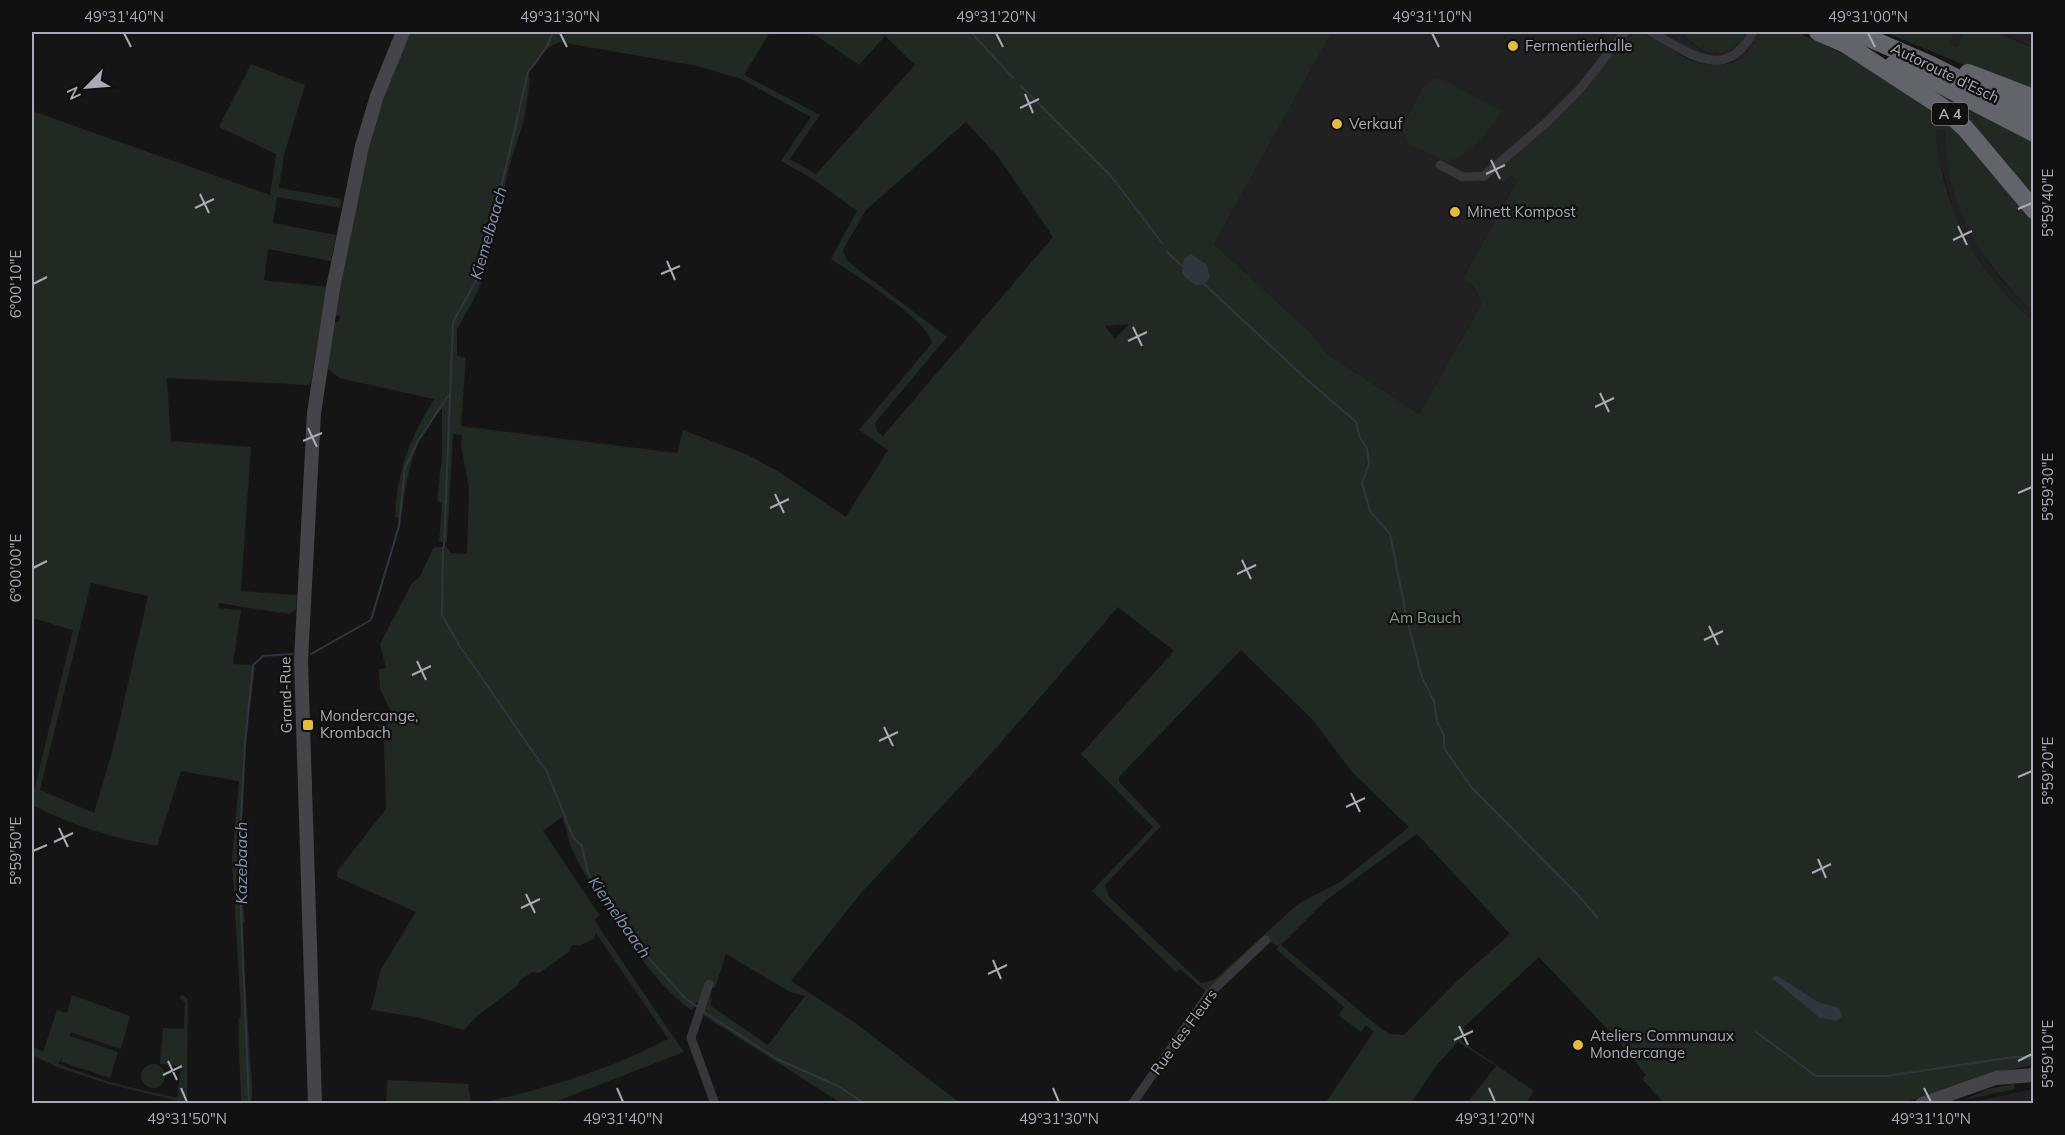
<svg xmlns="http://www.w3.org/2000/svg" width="2065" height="1135" font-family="Mulish,sans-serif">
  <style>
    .built { fill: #212123 }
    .green { fill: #212923; fill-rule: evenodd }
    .water { fill: #2f363e }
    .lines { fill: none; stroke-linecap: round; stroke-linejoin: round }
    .stream { stroke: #2f363e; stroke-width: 2 }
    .minor { stroke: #36363b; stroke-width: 9 }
    .secondary { stroke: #44454b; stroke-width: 14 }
    .motorway { stroke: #62646c; stroke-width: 18 }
    .ticks { fill: none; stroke: #a8abb5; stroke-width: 2 }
    .poi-dot { fill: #e3bb41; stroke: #101011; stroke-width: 2 }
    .labels { text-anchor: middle; stroke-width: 4.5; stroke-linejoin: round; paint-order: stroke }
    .shield { fill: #101011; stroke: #7a7c84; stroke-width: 1.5 }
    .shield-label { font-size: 14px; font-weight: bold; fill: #a8abb5 }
    .poi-label { font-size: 15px; fill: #a8abb5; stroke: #101011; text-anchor: start }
    .street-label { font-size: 15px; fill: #a8abb5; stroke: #101011 }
    .park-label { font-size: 15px; fill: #809f85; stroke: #101011 }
    .water-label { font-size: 16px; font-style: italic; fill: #8195ae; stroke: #101011 }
    .neatline { fill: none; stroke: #a8abb5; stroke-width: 2 }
    .ticks-label { font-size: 15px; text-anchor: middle; fill: #a8abb5 }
  </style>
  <rect width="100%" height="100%" fill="#151516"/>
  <g class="built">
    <polygon points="1332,32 1683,32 1690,42 1703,52 1717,54 1746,32 1760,33 1744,58 1715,67 1698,64 1647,35 1621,43 1585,91 1494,174 1511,175 1517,181 1463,278 1474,287 1482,303 1419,414 1327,354 1308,330 1214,244"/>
    <polygon points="1950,32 1963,32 1958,47 1949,44 1953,33"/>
    <polygon points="1995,32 2033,32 2033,48 2032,47"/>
    <polygon points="1945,130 1948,167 1962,214 1987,260 2004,283 2033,311 2033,321 1997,286 1967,242 1953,210 1940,161 1936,131"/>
    <polygon points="2033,1089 2033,1103 1969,1103"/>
  </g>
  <g class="green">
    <path d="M408,32h362l-26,43 76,40 -30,44 26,15 99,-109 -30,-29 -26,29 -48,-33h521l-118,212 94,86 19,24 92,60 63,-111 -8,-16 -11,-9 54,-97 -6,-6 -6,7 -11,-8 91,-83 36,-48 17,-11c44,16 55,48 106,26l16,-26h37l73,34 68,47 42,42 53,64v92c-41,-37 -76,-87 -85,-144 -2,-12 -2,-25 -3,-37l-9,1c7,79 38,138 97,190v744l-39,8 -91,30h-239l-22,-24 4,-4 -34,-41 -73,-77 -75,70v5l-4,4 1,5 73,50 -6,9 6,3h-67l29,-37 -38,-24 -23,25 -24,36h-86l49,-71 -8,-7 -5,7 -23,-17 6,-8 -68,-58 2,-3 -12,-6 -57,54 -29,-25 -4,3 -84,-81 61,-64 -72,-73 93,-103 -56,-44 -120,139 -137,147 -70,88 63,41 106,81h-119l-138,-88 8,-21v12l57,39 37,-49 -15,-4 -64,-38 -11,34 -5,-3 -8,19 -5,-2 -5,8c-38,-23 -96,-113 -117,-154 -6,-12 -8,-27 -13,-39l-19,14 57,85 -6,4 90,132 -132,51h-71c64,-14 128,-33 187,-64l-72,-106 -2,6 -15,7 -7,-1 -3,7 -30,21 -7,-1 -13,9 -2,5 -41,31 -12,13 -47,-13 -46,-7 10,-41 35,-57 -79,-35 1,-7 48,-61 -2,-69h-4l-1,-15 12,-1v-13l-11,-22 -1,-20 7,-1 -6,-24 32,-61 7,-5 15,-31h12l5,6 16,1 2,-65 -8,-44 1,-10 -9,-1 -6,108h-8l3,-38 -5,-4 5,-44v-48c-30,29 -35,70 -41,110l-6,-1c3,-50 14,-76 39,-118l-95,-21 -10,-9 -4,3 6,-42 4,-8h4l1,-6 -6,-1 32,-168zM560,42l137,24 44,13 70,38 -30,44 32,18 44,32 -26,48c22,15 97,60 101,84l-73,87 29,20 -42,67 -67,-45 -31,-17 -65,-25 -6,23 -216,-27 5,-68 -9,-2v-26l21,-39 7,-20 26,-111 13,-40 6,-40 -2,-8c17,-12 8,-21 32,-30zM966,122l33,36 54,79 -170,199 -6,-5 -2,-8 72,-86 -91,-69 -10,-9 -3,-9 23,-40zM1129,324l-14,15 -10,-13zM1241,650l71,69 40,53 57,55 -69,55 -42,22 -84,76 -13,3 -92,-86 -4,-12 56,-59 -42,-44v-5zM1417,834l93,100 -53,47 -53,54 -14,-1 -11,-7 -98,-82 44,-44z"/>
    <path d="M1683,32h64c-18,30 -46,27 -64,0z"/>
    <polygon points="1884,32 1950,32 1954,33 1950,44 1958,47 1963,32 1995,32 2033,48 2033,93"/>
    <path d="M251,64l54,21 -21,70 -5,33 63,11 -2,9 -63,-11 -4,26 63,12 -5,26 -63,-12 -4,31 63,7 -16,96 -4,2 -140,-7 4,63 80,6 -10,144 56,4 -1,14 -7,5 -70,-11 -1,5 23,2 -8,54 20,1 2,3 -10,77 -4,67 3,110 -3,3 11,160v18h-11c0,-28 -4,-57 -2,-85l2,-2 -9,-158 7,-77 -58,-10 -24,75c-46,-9 -81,-19 -123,-40l-2,7v-14l41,-169 -41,-12v-507l238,84 6,-41 -57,-27zM91,583l57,13 -34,149 -20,68 -54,-23z"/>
    <path d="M1435,78l7,1 60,32c-13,20 -31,44 -55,51l-38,-18 -7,-15 21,-42z"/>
    <polygon points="1917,81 2033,141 2033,203"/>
    <polygon points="72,995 130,1016 121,1049 70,1032 70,1036 118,1052 110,1078 61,1062 62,1057 58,1064 109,1082 177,1098 181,1066 160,1064 163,1028 184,1029 185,1002 179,998 182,995 188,999 187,1103 108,1084 57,1067 32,1055 32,1046 43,1052 57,1010 67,1013"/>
    <circle cx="153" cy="1076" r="12"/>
    <polygon points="387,1080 468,1084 471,1103 386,1103"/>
    <polygon points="2014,1084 2015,1089 1964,1100 1988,1089"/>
  </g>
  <g class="water">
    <path d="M1191,254l16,11 3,12c-10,15 -19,7 -28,-4l2,-14z"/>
    <polygon points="1776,975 1818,1002 1839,1008 1842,1016 1837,1021 1820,1018 1774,980 1772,978"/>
  </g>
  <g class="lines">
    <g class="stream">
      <polyline points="971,32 1013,78"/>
      <polyline points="1021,86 1112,177 1162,243"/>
      <polyline points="1167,252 1182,266"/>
      <polyline points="1203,283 1304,377 1356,422 1360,438 1367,448 1369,464 1362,483 1370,511 1390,534 1407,619 1422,677 1434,701 1437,722 1444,735 1444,748 1472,788 1578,895 1597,917"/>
      <polyline points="443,547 442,615 459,645 547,772 573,837 582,846 588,873 608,904 617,910 645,954 685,998 699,1008"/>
      <polyline points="444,547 453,322 477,279 488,244 528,72 546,48 553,32"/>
      <polyline points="311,654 371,620 399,526 405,468 418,441 448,396"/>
      <polyline points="704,1012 777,1059 838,1086 865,1104"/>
      <polyline points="1756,1032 1816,1076 1887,1076 2014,1057 2034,1057"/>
      <polyline points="249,1104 239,859 245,744 253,665 263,656 292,654"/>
    </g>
    <g class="minor">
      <path d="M1651,32c37,20 75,52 102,0"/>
      <polyline points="1440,165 1463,177 1484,176 1547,122 1581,88 1625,32"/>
      <polyline points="709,984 691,1038 715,1104"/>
      <polyline points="1132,1104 1209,994 1266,940"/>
    </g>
    <g class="secondary">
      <polyline points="315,1104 301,661 314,413 333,288 362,146 377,96 403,32"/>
      <polyline points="1922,1104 1996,1078 2034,1075"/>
    </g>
    <g class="motorway">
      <polyline points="1818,32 1855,48"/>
      <polyline points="1855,32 1931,65 2034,117"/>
      <polyline points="1844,43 1942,107 1965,128 2034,210"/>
      <polyline points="1894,64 1926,77 2034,133"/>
      <polyline points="1968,73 2034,98"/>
    </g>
  </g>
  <path class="ticks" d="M124,33l7,14M560,33l7,14M996,33l7,14M1432,33l7,14M1868,33l7,14M1025,94l8,19M1020,108l19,-9M1491,160l9,19M1486,174l19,-9M200,194l9,19M195,208l19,-9M2018,209l14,-6M1958,226l9,19M1953,240l19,-9M667,261l8,19M661,274l19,-8M33,284l14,-7M1133,327l9,19M1128,341l19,-9M1600,393l9,19M1595,407l19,-9M308,428l9,19M303,441l19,-8M2018,493l14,-6M775,494l9,19M770,508l19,-9M1242,560l9,19M33,568l14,-7M1237,574l19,-9M1709,626l9,19M1704,640l19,-9M417,661l9,19M412,675l19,-9M884,727l9,19M879,741l19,-9M2018,777l14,-6M1351,793l9,19M1346,807l19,-9M59,828l9,19M54,842l19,-9M33,851l14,-6M1818,859l8,19M1812,873l19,-9M526,894l9,19M521,908l19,-9M993,960l8,19M988,974l19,-9M1459,1026l9,19M1454,1040l19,-9M168,1061l9,19M2018,1061l14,-7M163,1075l19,-9M181,1088l6,14M617,1088l6,14M1053,1088l6,14M1489,1088l6,14M1924,1088l7,14"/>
  <g class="poi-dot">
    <circle cx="1513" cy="46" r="6"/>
    <circle cx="1337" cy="124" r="6"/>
    <circle cx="1455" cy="212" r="6"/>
    <rect x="302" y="719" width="12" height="12" rx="3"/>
    <circle cx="1578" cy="1045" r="6"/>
  </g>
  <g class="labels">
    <rect class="shield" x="1932" y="103" width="36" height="22" rx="4.5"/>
    <g class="shield-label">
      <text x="1950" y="119">A 4</text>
    </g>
    <g class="poi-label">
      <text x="1525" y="51">Fermentierhalle</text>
      <text x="1349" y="129">Verkauf</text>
      <text x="1467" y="217">Minett Kompost</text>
      <text x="320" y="721">Mondercange,<tspan x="320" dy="17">Krombach</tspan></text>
      <text x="1590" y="1041">Ateliers Communaux<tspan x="1590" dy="17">Mondercange</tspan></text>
    </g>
    <g class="street-label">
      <text transform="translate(1945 73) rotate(26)" y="5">Autoroute d'Esch</text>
      <text transform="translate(286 695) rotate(-91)" y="5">Grand-Rue</text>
      <text transform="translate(1184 1032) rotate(-54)" y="5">Rue des Fleurs</text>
    </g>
    <g class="park-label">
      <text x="1425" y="623">Am Bauch</text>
    </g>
    <g class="water-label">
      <text transform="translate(488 233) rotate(-74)" y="6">Kiemelbaach</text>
      <text transform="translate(241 863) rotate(-90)" y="6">Kazebaach</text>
      <text transform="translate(620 917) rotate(55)" y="6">Kiemelbaach</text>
    </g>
  </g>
  <rect width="2065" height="1135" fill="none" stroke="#101011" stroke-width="66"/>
  <g transform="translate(87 87) rotate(245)" stroke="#101011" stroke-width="4.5" paint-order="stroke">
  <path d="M0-4.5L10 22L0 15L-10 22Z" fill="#a8abb5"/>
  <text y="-9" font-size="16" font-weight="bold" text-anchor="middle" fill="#a8abb5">N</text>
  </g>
  <rect x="33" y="33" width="1999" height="1069" class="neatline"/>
  <g class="ticks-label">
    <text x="124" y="22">49°31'40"N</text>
    <text x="560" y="22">49°31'30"N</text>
    <text x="996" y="22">49°31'20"N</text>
    <text x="1432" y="22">49°31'10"N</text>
    <text x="1868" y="22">49°31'00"N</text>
    <text transform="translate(2048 203) rotate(-90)" y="5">5°59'40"E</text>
    <text transform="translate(16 284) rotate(-90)" y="5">6°00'10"E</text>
    <text transform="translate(2048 487) rotate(-90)" y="5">5°59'30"E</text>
    <text transform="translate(16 568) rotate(-90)" y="5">6°00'00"E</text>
    <text transform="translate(2048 771) rotate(-90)" y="5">5°59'20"E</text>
    <text transform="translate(16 851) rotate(-90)" y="5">5°59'50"E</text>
    <text transform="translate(2048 1054) rotate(-90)" y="5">5°59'10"E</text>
    <text x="187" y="1124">49°31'50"N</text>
    <text x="623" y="1124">49°31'40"N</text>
    <text x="1059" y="1124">49°31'30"N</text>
    <text x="1495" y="1124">49°31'20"N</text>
    <text x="1931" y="1124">49°31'10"N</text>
  </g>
</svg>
